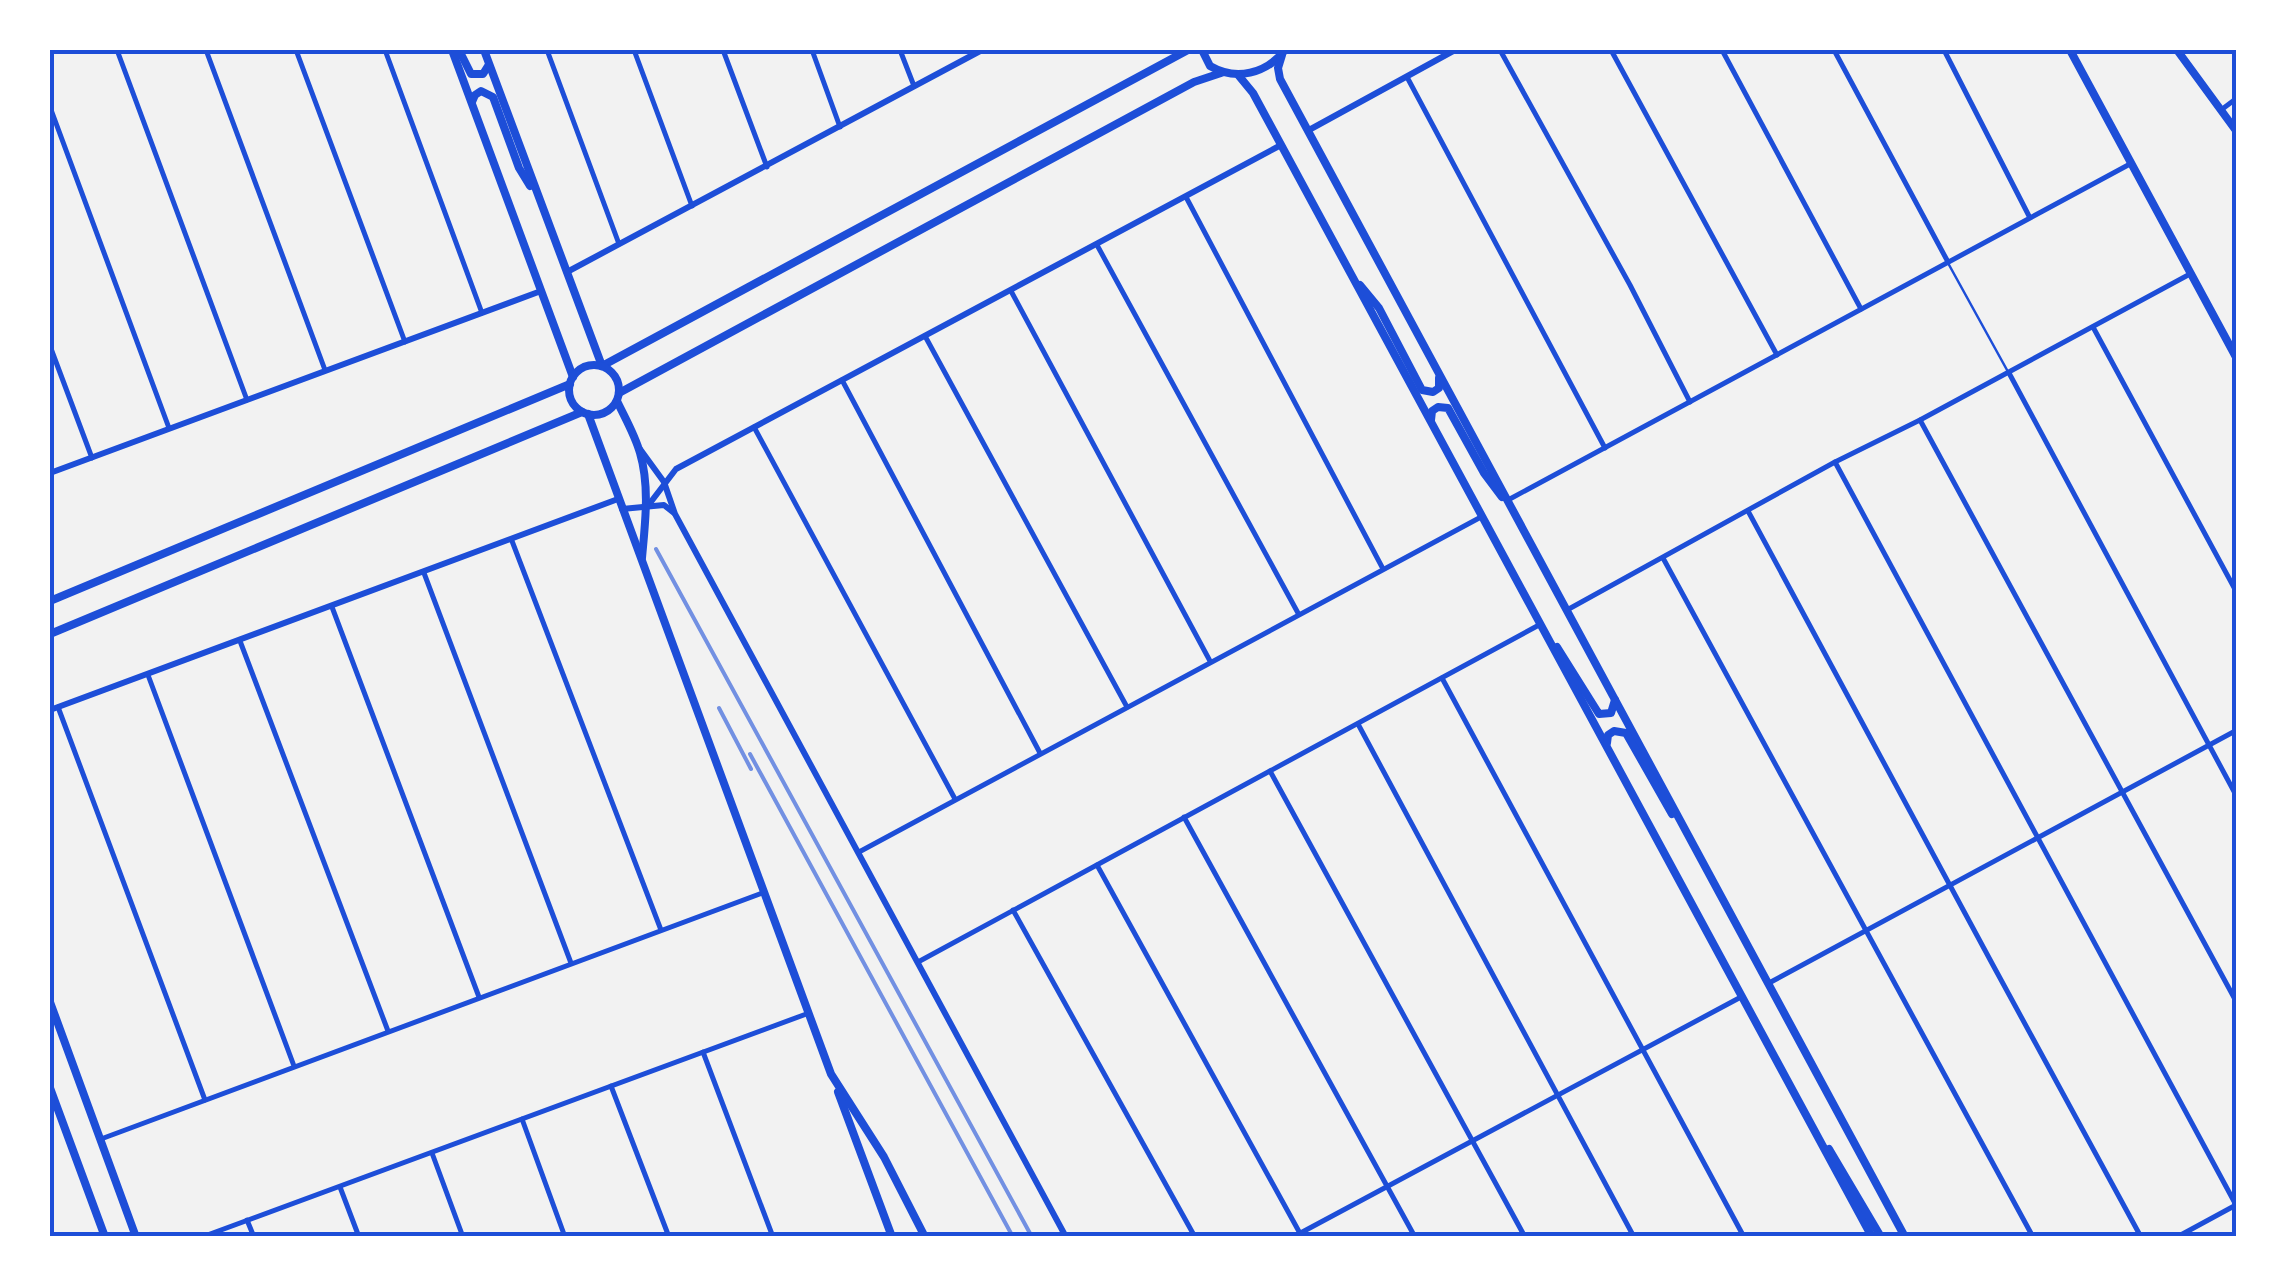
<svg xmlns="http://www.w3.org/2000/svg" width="2287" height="1287" font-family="'Exo 2',sans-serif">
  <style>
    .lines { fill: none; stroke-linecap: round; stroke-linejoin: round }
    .service { stroke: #1d4ed8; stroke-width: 2.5 }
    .minor { stroke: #1d4ed8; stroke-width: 5 }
    .tertiary { stroke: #1d4ed8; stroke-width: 6 }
    .secondary { stroke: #1d4ed8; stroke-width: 8 }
    .rail { stroke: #7290e2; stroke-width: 4 }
    .neatline { fill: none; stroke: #1d4ed8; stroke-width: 4 }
  </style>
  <rect width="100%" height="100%" fill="#f2f2f2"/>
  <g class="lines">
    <polyline class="service" points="1948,263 2007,370"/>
    <g class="minor">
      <polyline points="117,50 247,400"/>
      <polyline points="206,50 325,370"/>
      <polyline points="296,50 405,342"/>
      <polyline points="385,50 482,313"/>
      <polyline points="547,50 619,244"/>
      <polyline points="634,50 692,206"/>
      <polyline points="723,50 767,167"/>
      <polyline points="812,50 840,127"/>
      <polyline points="900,50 914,86"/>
      <polyline points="1500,50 1630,285 1690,402"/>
      <polyline points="1611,50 1777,355"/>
      <polyline points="1722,50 1861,309"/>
      <polyline points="1834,50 1948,262"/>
      <polyline points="1944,50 2029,216"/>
      <polyline points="1407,77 1605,448"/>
      <polyline points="50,107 169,428"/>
      <polyline points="2221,110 2237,98"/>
      <polyline points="1186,197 1382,567"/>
      <polyline points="1097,245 1298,613"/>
      <polyline points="1011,291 1210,661"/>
      <polyline points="2093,327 2237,593"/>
      <polyline points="925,336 1127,707"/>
      <polyline points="50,346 92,458"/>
      <polyline points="2009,373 2237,797"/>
      <polyline points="842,380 1040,753"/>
      <polyline points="1920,420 2237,1003"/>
      <polyline points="754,427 955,799"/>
      <polyline points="1835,462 2236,1205"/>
      <polyline points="1508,500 2130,164"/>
      <path d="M1748,511c132,242 260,485 393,726"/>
      <polyline points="512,541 661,930"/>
      <polyline points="1663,558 2033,1237"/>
      <polyline points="424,573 571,963"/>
      <polyline points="332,607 479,997"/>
      <polyline points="1567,610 1835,462 1920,420 2190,274"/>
      <polyline points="240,641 388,1031"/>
      <polyline points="148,675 294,1066"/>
      <polyline points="1442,678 1744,1237"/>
      <polyline points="58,707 205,1100"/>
      <polyline points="1358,724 1634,1237"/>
      <polyline points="1270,771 1525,1237"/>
      <polyline points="1184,817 1415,1237"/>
      <polyline points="859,852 1481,517"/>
      <polyline points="1097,865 1302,1237"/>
      <polyline points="1013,910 1195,1237"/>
      <polyline points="918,962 1539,625"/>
      <polyline points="1769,983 2237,730"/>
      <polyline points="703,1052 773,1237"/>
      <polyline points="611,1086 669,1237"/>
      <polyline points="522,1119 565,1237"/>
      <polyline points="101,1139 765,892"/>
      <polyline points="432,1153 463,1237"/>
      <polyline points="340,1187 359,1237"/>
      <polyline points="247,1220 254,1237"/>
      <polyline points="202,1237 809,1013"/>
      <polyline points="1293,1237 1741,997"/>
      <polyline points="2177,1237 2236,1205"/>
    </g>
    <g class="tertiary">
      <polyline points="1309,130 1455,50"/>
      <polyline points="567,272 982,50"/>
      <polyline points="640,449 664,482 675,514 1066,1237"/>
      <polyline points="50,473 541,291"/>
      <polyline points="647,507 676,469 1281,145"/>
      <polyline points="622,509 664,505 674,513"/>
      <polyline points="50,710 618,499"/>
    </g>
    <g class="secondary">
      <polyline points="452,50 573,377"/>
      <polyline points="459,50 471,74 483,74 488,66"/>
      <polyline points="484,50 602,366 1188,50"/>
      <path d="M1202,50l8,16c26,15 56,8 75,-16"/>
      <polyline points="2070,50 2237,359"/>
      <polyline points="2177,50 2237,132"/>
      <polyline points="1282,55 1278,68 1280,79 1905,1237"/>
      <polyline points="1239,76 1253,93 1872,1237"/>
      <polyline points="472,102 475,95 481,91 493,97 519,168 530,186"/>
      <polyline points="1360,285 1379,308 1422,390 1433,392 1439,388 1439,378"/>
      <circle cx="594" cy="390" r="25"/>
      <polyline points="619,393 1194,82 1221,73"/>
      <path d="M617,401c8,17 18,34 23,52 10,34 5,71 2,105"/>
      <polyline points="588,414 831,1074 884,1157 925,1237"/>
      <polyline points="1431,420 1432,411 1438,407 1448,408 1484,473 1502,497"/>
      <polyline points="50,601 570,384"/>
      <polyline points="50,634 582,412"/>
      <polyline points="1557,647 1599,714 1611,713 1615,700"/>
      <polyline points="1607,743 1608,735 1614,731 1626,733 1672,814"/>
      <polyline points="50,1002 136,1237"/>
      <polyline points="50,1088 105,1237"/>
      <polyline points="838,1092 892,1237"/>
      <polyline points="1829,1149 1881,1237"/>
    </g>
    <g class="rail">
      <polyline points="656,549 1032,1237"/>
      <polyline points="719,708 751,769"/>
      <polyline points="750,754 1013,1237"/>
    </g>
  </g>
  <rect width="2287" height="1287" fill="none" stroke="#ffffff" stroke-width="105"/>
  <rect x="52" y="52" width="2182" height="1182" class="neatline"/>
</svg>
